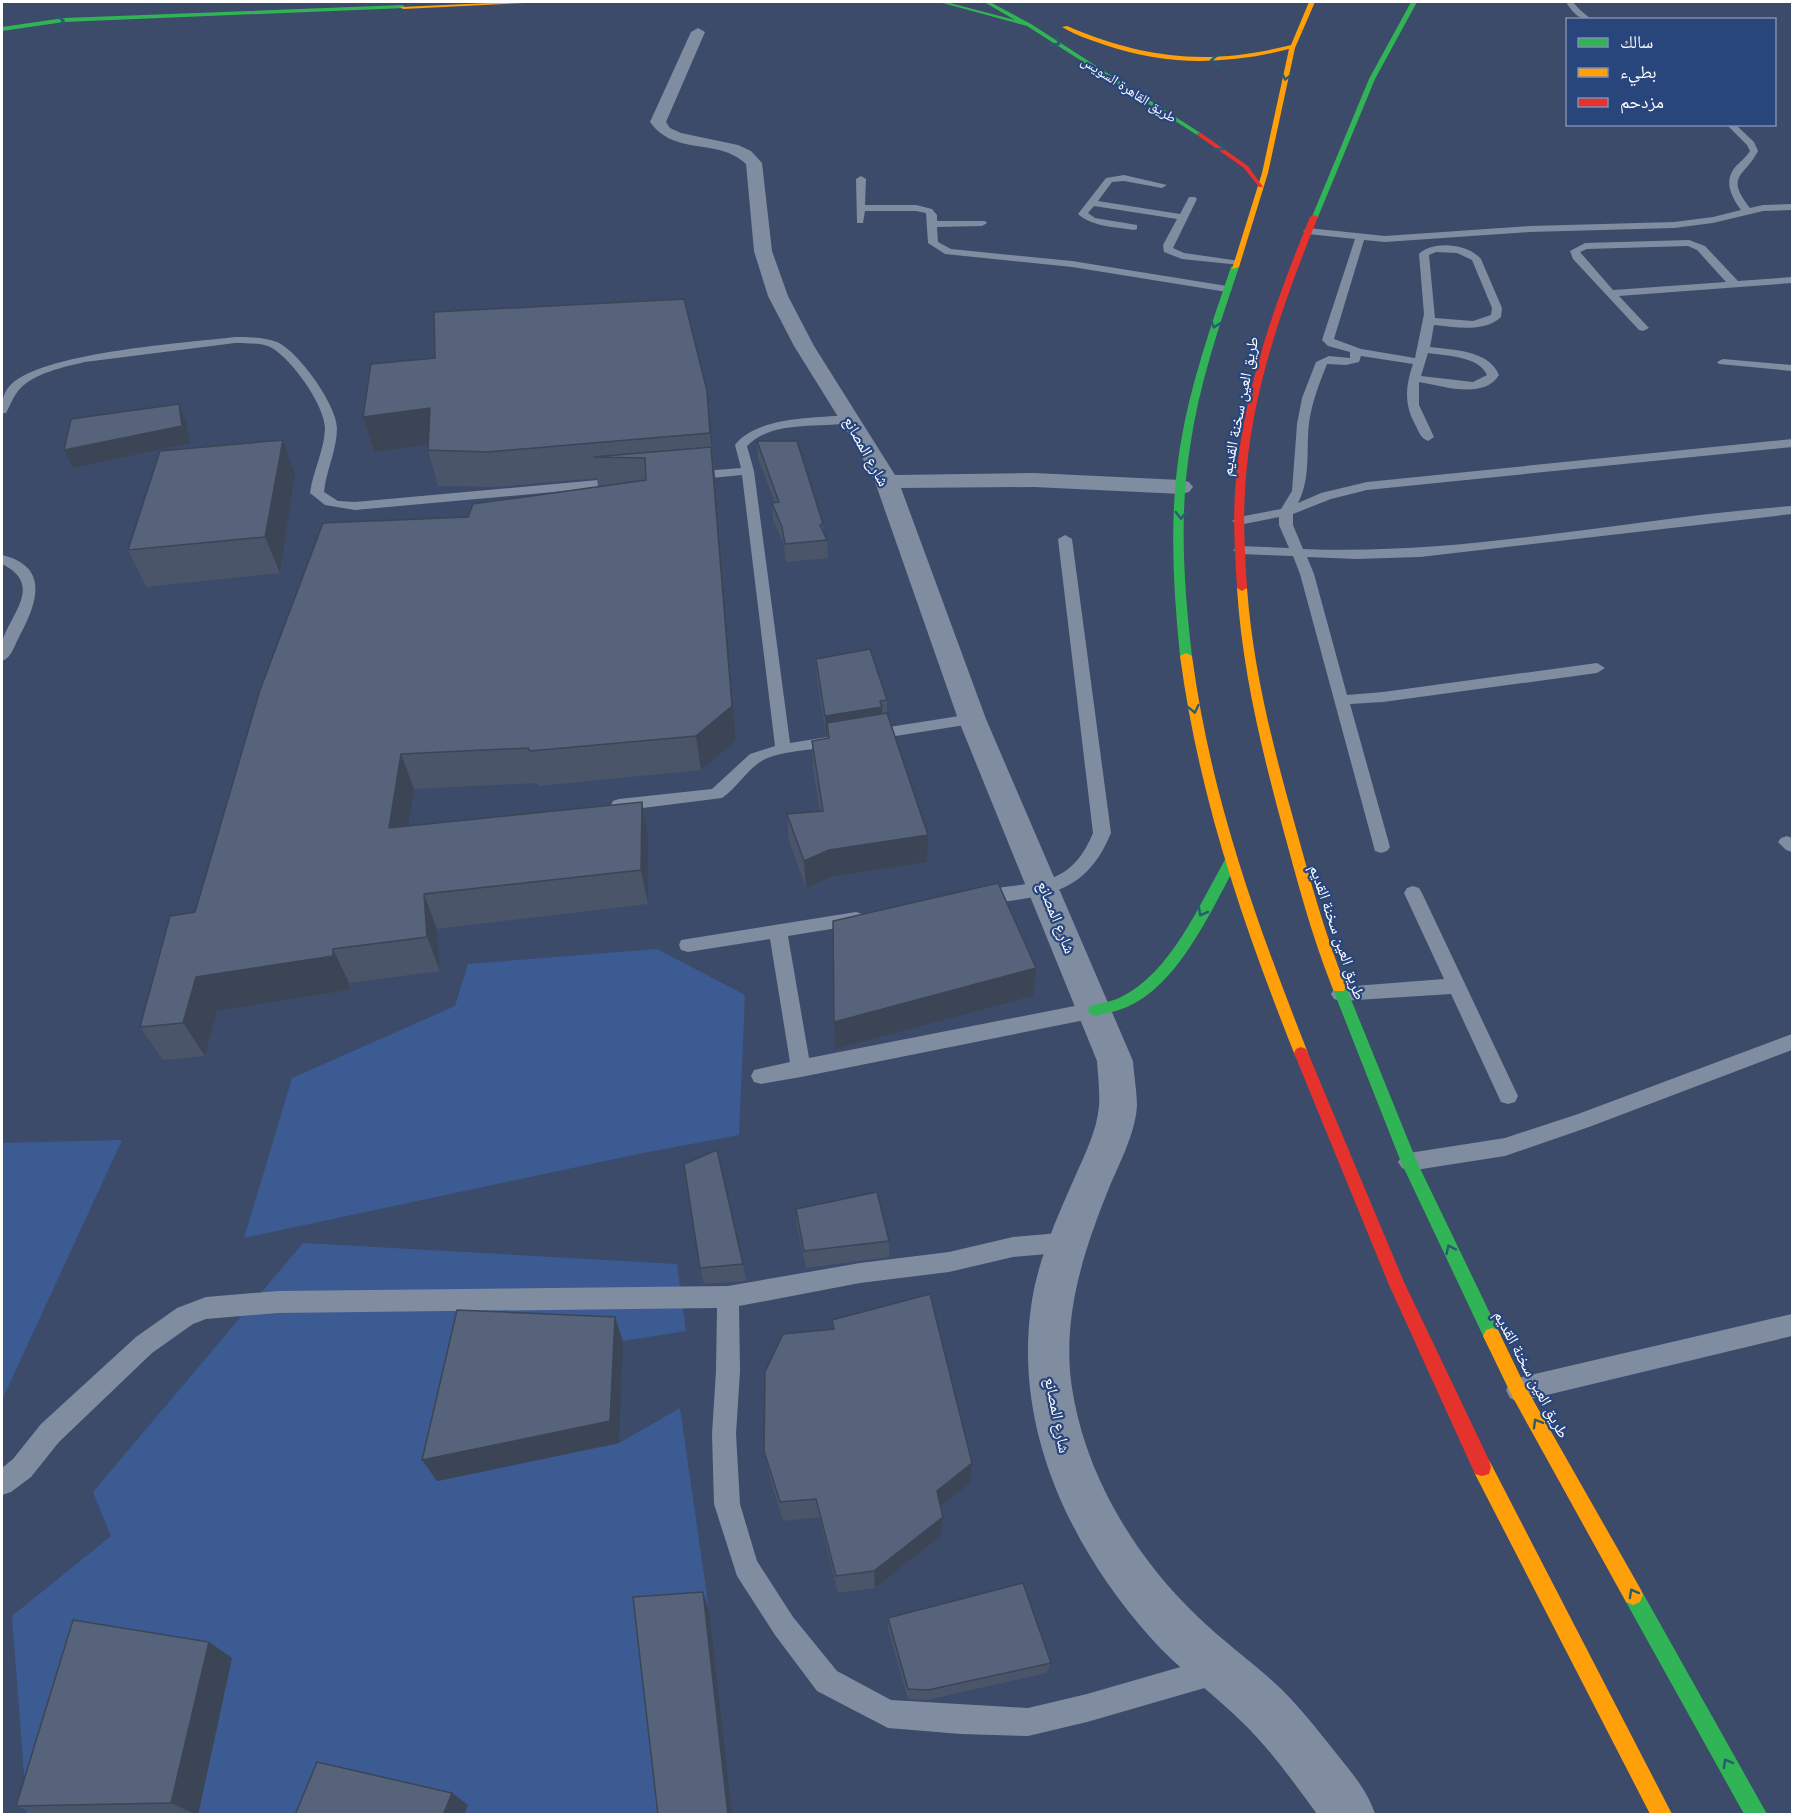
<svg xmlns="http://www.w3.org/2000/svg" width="1794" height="1816" font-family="Figtree,'Noto Naskh Arabic',sans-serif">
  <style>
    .green { fill: #3c5b93 }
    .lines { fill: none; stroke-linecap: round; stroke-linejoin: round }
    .lane { fill: #808ca0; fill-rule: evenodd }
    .street { fill: #808ca0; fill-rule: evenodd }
    .fast { fill: #30b455; fill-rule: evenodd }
    .slow { fill: #ff9f0a; fill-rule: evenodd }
    .jam { fill: #e5322d; fill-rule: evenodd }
    .wall { fill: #4a556a }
    .shaded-wall { fill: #3c4556 }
    .building { fill: #56637b; stroke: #3c4556; stroke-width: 1.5 }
    .oneway { stroke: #2a5b74 }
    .labels { text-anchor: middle; stroke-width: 4.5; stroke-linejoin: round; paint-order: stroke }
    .far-street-label { font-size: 14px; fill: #fff; stroke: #28457c }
    .street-label { font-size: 16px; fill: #fff; stroke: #28457c }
  </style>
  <rect width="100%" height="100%" fill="#3b4b69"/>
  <g class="green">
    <polygon points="657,949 745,995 739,1135 638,1154 244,1238 292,1078 455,1006 468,964"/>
    <polygon points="122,1140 2,1400 2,1143"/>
    <polygon points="303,1243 677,1264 686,1331 623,1341 470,1334 438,1481 619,1443 680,1408 709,1610 665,1814 198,1814 100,1637 48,1814 27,1814 12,1616 111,1536 93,1492"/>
  </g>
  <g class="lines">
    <g class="lane">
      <path d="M1566,2h7l6,7 13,11c-13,0 -19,-7 -26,-18z"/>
      <path d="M1726,124h9l19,18 4,9c-13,26 -34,24 -8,57l13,-3 29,-1v6l-29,1 -50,12 -39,5 -144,4 -145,10 -21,-2 -30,99 27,10 54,9 9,-44 -5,-60c15,-14 49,-10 62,5l21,49 -1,9c-17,16 -46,10 -67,8l-4,22c23,3 59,3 69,28 -15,25 -57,11 -80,7v23l15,32 -6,4c-7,-3 -9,-8 -12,-15 -12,-21 -11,-39 -3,-62l-52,-8 -2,6 -13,3 -19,-1c-8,20 -15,38 -18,59 -3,26 2,56 -11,80l23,-10 46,-11 425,-43v8l-425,43 -36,9 -38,15v11l10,24c164,7 326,-31 489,-43v8l-372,43 -64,2 -49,-2 7,17 33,121 36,-3 214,-29 8,5 -8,5 -214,29 -33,2 40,143 -3,4 -6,2 -6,-2 -75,-277 -7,-18 -53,-2 -7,-4 7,-4 49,2 -10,-23v-8l-40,8 -7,-4 7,-4 42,-8 11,-18 5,-67 5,-26 14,-36 13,-6 21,2v-6l-22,-6 -6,-6 33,-101 -47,-5 -5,-3 5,-3 77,8 145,-10 144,-4 39,-5 28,-7c-10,-14 -18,-29 -5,-44 5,-5 10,-9 14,-15l-3,-6zM1436,252l21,1 15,7 20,48 -1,7 -18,6 -38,-3 -6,-63zM1428,353c18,3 51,3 59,22l-14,7 -52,-6z"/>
      <path d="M1124,175l43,10 -5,3 -38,-7 -12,1 -14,19 82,13 9,-17h6l2,2 -24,49 11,5 56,8v4l-58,-6 -18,-7 -1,-7 14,-26 -83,-13 -6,7 7,5 42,7v4l-3,1c-18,-3 -42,-3 -56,-16l28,-36z"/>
      <polygon points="861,176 866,179 865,205 916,205 932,209 937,215 937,221 985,221 987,223 982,226 937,227 938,242 951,249 1072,261 1227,286 1232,289 1227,292 1072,267 945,254 928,243 926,213 916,211 865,211 863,223 857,223 856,179"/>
      <path d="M1689,240l16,6 33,35 54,-4v6l-173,13 30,32 -6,3 -4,-1 -66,-71 -3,-8 15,-8zM1688,246l9,4 29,32 -113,8 -33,-38 7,-3z"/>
      <path d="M235,337c14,0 28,0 42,5 21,9 60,63 60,86 0,22 -11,43 -13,64l14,9 17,1 265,-24 6,4 -6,4 -265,24 -30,-5 -15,-12c3,-22 14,-42 15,-64 0,-24 -33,-69 -53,-81 -10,-6 -25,-4 -37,-5l-150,19c-21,5 -52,11 -67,29 -5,6 -8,15 -12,22h-4c0,-10 0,-17 6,-25 27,-36 180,-45 227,-51z"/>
      <polygon points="1723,359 1792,365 1792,371 1719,364 1717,362"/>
      <path d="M850,415l4,1v6c-33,7 -81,-3 -107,24l7,25 36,272 44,-7 6,1 2,4 -2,4 -6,1c-20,4 -58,5 -74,16 -15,10 -23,26 -38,36l-103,13 -6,-2 -2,-4 2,-4 6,-2 93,-10 38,-35 25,-8 -33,-271 -52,5 -6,-4 6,-4 51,-4 -6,-23c22,-29 81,-27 115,-30z"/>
      <path d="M1065,535l7,4 39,294c-26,64 -69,63 -130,72l-6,-2 -3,-5 3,-5c51,-15 93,2 118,-60l-35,-294z"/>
      <path d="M2,555c50,12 34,51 16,84 -4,8 -7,19 -16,22 -1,-5 -2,-14 0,-19 9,-29 42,-57 0,-78z"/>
      <polygon points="972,714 978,715 980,719 978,723 870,740 864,739 862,735 864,731 870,730"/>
      <polygon points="1787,836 1792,838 1792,852 1786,850 1778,842 1781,838"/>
      <polygon points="1413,886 1419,888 1422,893 1518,1096 1515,1102 1508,1104 1501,1102 1451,994 1341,1001 1334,999 1331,994 1334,989 1341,987 1444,979 1404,893 1407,888"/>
      <polygon points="856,912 862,914 865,919 862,924 788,936 809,1058 1095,1002 1102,1005 1105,1010 1102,1015 1095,1018 801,1077 761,1084 754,1082 751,1076 754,1070 790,1062 770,939 688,952 681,950 679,945 681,940"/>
      <polygon points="1792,1034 1792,1050 1589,1127 1505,1156 1409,1171 1402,1168 1398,1162 1402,1156 1409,1153 1505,1138 1578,1114"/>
      <polygon points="1070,1232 1078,1235 1081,1242 1078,1249 1070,1252 1013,1257 949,1272 860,1283 739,1306 740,1371 736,1434 740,1504 757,1561 793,1617 837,1671 891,1700 1028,1708 1087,1694 1215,1657 1225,1661 1229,1671 1225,1681 1215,1685 1087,1722 1028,1736 961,1734 888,1728 817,1691 775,1635 737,1576 714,1504 712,1434 716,1371 717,1308 278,1313 206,1319 193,1324 152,1353 59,1442 31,1477 11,1492 2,1495 2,1468 13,1459 41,1424 136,1337 177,1308 206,1297 278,1291 728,1286 860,1263 949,1252 1013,1237"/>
      <polygon points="1792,1314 1792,1336 1518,1402 1510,1398 1506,1390 1510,1382 1518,1378"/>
    </g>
    <path class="street" d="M698,28l7,4 -39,90 4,6 11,5 57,12 13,6 11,12 10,88 16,45 26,50 81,129 139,-2 147,7 8,2 4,5 -4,5 -8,2 -147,-7 -133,1 85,231 147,342c1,15 4,31 4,45 -2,28 -17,56 -28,82 -25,62 -46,125 -38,193 12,90 62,174 127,236 25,24 54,45 79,68 19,18 35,38 51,58 17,22 39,45 47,71h-58c-23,-31 -46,-64 -74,-91 -30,-30 -65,-54 -93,-86 -80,-90 -136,-208 -119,-330 6,-45 25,-87 43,-128 10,-23 23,-48 25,-73 1,-14 -1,-30 -2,-45l-139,-342 -83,-237 -20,-38 -61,-98 -26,-50 -14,-45 -8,-87c-28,-27 -71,-7 -96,-42l41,-90z"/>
    <g class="fast">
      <polygon points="939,2 946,2 1015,20 984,2 990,2 1031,24 1202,134 1197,135 1027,26"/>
      <polygon points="1411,2 1417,2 1375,79 1318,217 1311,219 1369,79"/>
      <polygon points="403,5 405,8 64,22 2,31 2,27 64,18"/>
      <path d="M1235,265l4,2c-20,59 -40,118 -49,180 -11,69 -6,140 2,209l-6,3 -6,-3c-7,-70 -11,-140 0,-209 10,-62 31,-121 51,-180z"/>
      <path d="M1231,856l7,5c-25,46 -58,121 -107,144 -11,6 -24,8 -36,11l-5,-2 -2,-4 2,-4c10,-3 22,-4 31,-9 50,-24 79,-94 105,-139z"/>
      <polygon points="1339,981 1344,983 1346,987 1417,1162 1498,1330 1501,1336 1498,1342 1492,1344 1486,1342 1401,1162 1332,987 1334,983"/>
      <polygon points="1633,1585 1640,1588 1767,1814 1744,1814 1626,1602 1623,1595 1626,1588"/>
    </g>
    <g class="slow">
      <polygon points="512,2 546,2 403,9 400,7"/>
      <path d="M1309,2h6l-20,46 -27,125 -29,94 -7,2 30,-96 27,-124c-62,16 -123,17 -184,-4 -14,-5 -30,-10 -43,-18l5,-1c77,33 142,40 224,19z"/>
      <path d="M1242,585l5,3c6,81 26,159 48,237 15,55 30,109 51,162l-2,4h-10l-2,-4c-21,-53 -35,-107 -50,-162 -21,-78 -40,-156 -45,-237z"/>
      <path d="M1186,653l6,3c19,142 64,265 116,397l-2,4 -5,2 -5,-2 -2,-4c-52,-132 -95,-256 -114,-397z"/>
      <polygon points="1492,1328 1498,1330 1524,1384 1640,1588 1643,1595 1640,1602 1633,1605 1626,1602 1512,1396 1483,1336 1486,1330"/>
      <polygon points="1482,1458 1489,1460 1672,1814 1650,1814 1475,1474 1473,1467 1475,1460"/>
    </g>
    <g class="jam">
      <polygon points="1197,133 1201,133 1248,166 1263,187 1259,187 1244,168 1197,135"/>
      <path d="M1314,215l4,2c-36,88 -68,179 -73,274 -2,33 0,65 2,97l-5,3 -5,-3c-2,-32 -4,-64 -2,-96 6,-95 39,-187 75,-275z"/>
      <polygon points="1301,1047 1306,1049 1308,1053 1404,1282 1489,1460 1491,1467 1489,1474 1482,1476 1475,1474 1389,1285 1294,1053 1296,1049"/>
    </g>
  </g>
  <g class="wall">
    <polygon points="363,417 711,425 736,741 701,770 539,786 537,783 414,789 408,826 642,802 648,836 648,904 437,929 440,971 349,983 349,990 217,1011 205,1056 163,1060 140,1027 195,912 468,517 598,487 597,478 496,487 438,486 428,450 428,444 374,452"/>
    <polygon points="757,441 823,524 824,533 827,540 828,558 786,562 784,544 773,520 772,503 775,503 758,458"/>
    <polygon points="295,475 280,573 146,587 128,550"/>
    <polygon points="816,659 887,700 887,714 927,862 831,877 806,888 789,841 787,814 820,812 813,768 812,741 827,739 827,735 826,735 817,678"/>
    <polygon points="796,1209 889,1241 889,1257 806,1268 797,1226"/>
    <polygon points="743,1264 746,1281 704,1284 700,1268"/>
    <polygon points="832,1320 972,1463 970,1483 940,1507 943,1517 941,1536 875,1588 838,1593 819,1517 783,1521 768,1470 764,1451 833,1329"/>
    <polygon points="888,1618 1051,1663 1047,1673 927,1700 908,1699 888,1629"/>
    <polygon points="209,1642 232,1658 198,1815 40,1815 16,1806"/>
  </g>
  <g class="shaded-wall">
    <polygon points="707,391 711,425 714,468 710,433"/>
    <polygon points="179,404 186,421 190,443 73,468 64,450"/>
    <polygon points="430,408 439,443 374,452 363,417"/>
    <polygon points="283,440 295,475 280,573 265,537"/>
    <polygon points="711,447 715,480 736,741 701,770 696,736"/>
    <polygon points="882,707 882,726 827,723 827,735 826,735 825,716"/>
    <polygon points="401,754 414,789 403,862 389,828"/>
    <polygon points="642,802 648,836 648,904 641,870"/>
    <polygon points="928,835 927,862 831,877 806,888 804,861 829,850"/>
    <polygon points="424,894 437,929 440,971 427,937"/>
    <polygon points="333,949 349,983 349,990 217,1011 205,1056 183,1023 196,977"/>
    <polygon points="1036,968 1033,996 835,1049 834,1022"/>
    <polygon points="615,1317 623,1341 619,1443 437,1481 422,1460"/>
    <polygon points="972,1463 970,1483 936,1510 937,1491"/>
    <polygon points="943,1517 941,1536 875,1588 874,1571"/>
    <polygon points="703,1592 709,1610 732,1815 728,1815"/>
    <polygon points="209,1642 232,1658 198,1815 197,1815 171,1803"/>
    <polygon points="452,1793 468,1805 464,1815 443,1815"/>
  </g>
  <g class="building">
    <polygon points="684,299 707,391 710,433 488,452 428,450 430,408 363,417 371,364 435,358 434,312"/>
    <polygon points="179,404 182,426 64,450 71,419"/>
    <polygon points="283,440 265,537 128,550 160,451"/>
    <polygon points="757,441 797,441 823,524 820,525 827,540 785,544 782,527 772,503 779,502"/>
    <polygon points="711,447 732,706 696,736 530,751 528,748 401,754 389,828 642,802 641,870 424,894 427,937 333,949 333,956 196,977 183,1023 140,1027 170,916 195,912 260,690 323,523 468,517 473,504 646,480 645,458 593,457"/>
    <polygon points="870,649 887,700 880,701 882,707 825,716 816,659"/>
    <polygon points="887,713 928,835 829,850 804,861 787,814 823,811 812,741 829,738 827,723"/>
    <polygon points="998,883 1036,968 834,1022 833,921"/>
    <polygon points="717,1150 743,1264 700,1268 684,1164"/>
    <polygon points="877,1192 889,1241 804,1251 796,1209"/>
    <polygon points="930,1294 972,1463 937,1491 943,1517 874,1571 836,1576 816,1499 780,1502 764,1451 765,1372 783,1334 834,1329 832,1320"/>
    <polygon points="457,1310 615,1317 610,1421 422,1460"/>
    <polygon points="1023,1583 1051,1663 928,1690 908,1689 888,1618"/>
    <polygon points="703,1592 728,1815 658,1815 633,1597"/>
    <polygon points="73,1620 209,1642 171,1803 16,1806"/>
    <polygon points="317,1762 452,1793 443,1815 295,1815"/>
  </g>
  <defs><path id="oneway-chevron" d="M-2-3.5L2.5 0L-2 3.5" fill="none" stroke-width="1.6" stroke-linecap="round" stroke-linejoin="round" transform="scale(1.5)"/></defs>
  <g class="oneway">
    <use href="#oneway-chevron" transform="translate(60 21) rotate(-6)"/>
    <use href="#oneway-chevron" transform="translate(1056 42) rotate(33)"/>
    <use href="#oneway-chevron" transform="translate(1215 60) rotate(179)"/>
    <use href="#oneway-chevron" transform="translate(1286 76) rotate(103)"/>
    <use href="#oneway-chevron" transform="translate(1220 147) rotate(33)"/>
    <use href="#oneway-chevron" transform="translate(1215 324) rotate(108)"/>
    <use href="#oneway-chevron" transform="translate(1181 515) rotate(90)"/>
    <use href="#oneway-chevron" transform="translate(1194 709) rotate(78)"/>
    <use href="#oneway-chevron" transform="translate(1202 912) rotate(119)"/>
    <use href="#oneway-chevron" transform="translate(1450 1249) rotate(-115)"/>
    <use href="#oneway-chevron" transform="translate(1537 1423) rotate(-120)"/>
    <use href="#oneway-chevron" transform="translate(1633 1593) rotate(-119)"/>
    <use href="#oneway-chevron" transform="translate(1727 1763) rotate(-119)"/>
  </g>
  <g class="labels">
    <g class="far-street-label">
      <text transform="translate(1129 89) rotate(33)" y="5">طريق القاهرة السويس</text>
    </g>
    <g class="street-label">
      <text transform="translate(1239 406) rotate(-79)" y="6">طريق العين سخنة القديم</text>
      <text transform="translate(867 451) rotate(61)" y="6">شارع المصانع</text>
      <text transform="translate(1057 917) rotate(68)" y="6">شارع المصانع</text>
      <text transform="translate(1338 932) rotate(71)" y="6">طريق العين سخنة القديم</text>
      <text transform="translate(1532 1374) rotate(62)" y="6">طريق العين سخنة القديم</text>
      <text transform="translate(1058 1415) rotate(79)" y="6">شارع المصانع</text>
    </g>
  </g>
  <rect width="1794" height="1816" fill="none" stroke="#ffffff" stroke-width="6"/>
  <rect x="1566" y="18" width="210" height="108" fill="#28457c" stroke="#7e8fb0" stroke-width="1.5"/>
  <rect x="1578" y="38" width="30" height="9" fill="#30b455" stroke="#7e8fb0" stroke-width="1.5"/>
  <text x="1620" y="48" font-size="18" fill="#ffffff">سالك</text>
  <rect x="1578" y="68" width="30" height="9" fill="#ff9f0a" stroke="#7e8fb0" stroke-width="1.5"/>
  <text x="1620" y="78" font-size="18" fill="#ffffff">بطيء</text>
  <rect x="1578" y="98" width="30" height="9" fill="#e5322d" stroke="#7e8fb0" stroke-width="1.5"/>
  <text x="1620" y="108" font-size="18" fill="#ffffff">مزدحم</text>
</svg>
